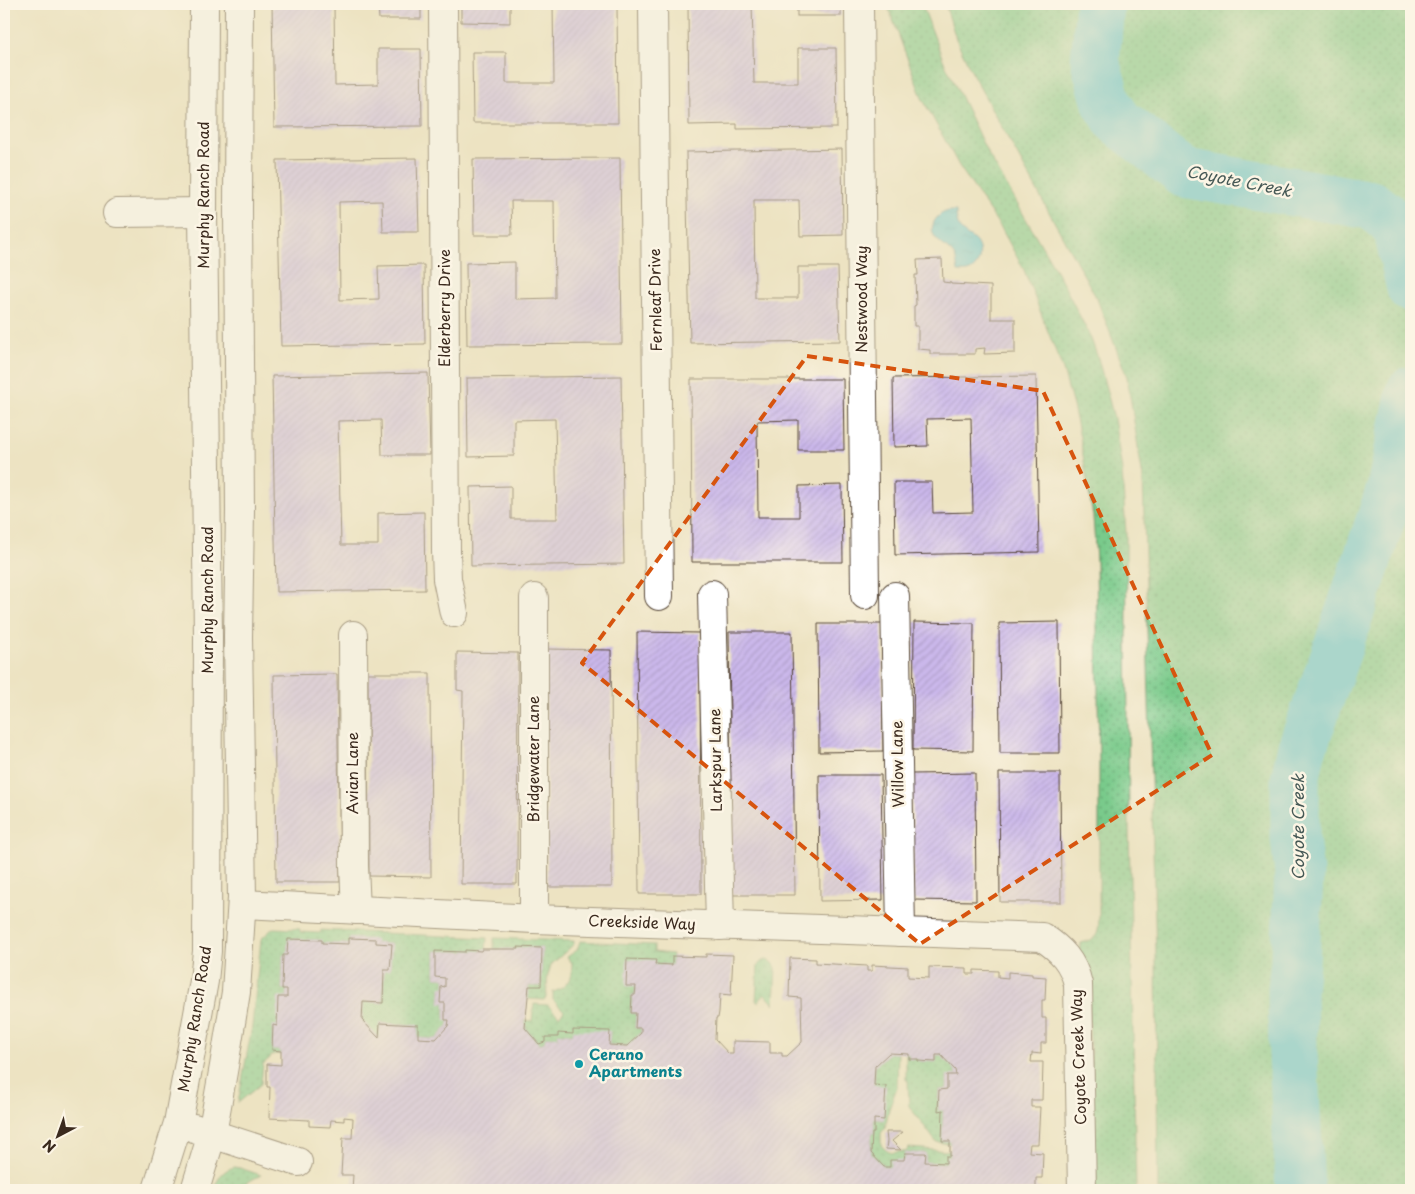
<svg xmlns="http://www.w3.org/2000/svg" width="1415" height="1194" font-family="'Playpen Sans',sans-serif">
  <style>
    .grass { fill: url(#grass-dots); stroke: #5a7a54 }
    .water { fill: url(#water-ripples); stroke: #4b787a }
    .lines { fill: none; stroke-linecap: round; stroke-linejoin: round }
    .river { stroke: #5bc5d6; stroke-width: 49 }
    .building { fill: url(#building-hatch); fill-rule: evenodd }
    .minor-casing { stroke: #564637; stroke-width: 30 }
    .minor { stroke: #fff; stroke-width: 28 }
    .marked { fill: none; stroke: #d7540e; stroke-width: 4; stroke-dasharray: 10 6; stroke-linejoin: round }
    .culture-dot { fill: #0f9aa8; stroke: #fcf5e5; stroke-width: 2 }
    .labels { text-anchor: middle; stroke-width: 5; stroke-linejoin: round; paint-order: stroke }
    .street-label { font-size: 15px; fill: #3b2a1e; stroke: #fcf5e5 }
    .culture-label { font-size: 15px; font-weight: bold; fill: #0d838f; stroke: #fcf5e5; text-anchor: start }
    .water-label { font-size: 16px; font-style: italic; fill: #455855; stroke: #fcf5e5 }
  </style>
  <defs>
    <pattern id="grass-dots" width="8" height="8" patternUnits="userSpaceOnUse" patternTransform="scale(1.25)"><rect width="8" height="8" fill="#79ca8b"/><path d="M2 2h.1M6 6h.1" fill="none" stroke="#64a471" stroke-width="1.8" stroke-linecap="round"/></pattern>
    <pattern id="water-ripples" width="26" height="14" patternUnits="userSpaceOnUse" patternTransform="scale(1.25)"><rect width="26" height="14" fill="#5bc5d6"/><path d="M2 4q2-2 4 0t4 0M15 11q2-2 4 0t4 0" fill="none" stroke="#50a9b7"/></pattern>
    <pattern id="building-hatch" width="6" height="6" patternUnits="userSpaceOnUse" patternTransform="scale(1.25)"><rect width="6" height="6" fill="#cbb8eb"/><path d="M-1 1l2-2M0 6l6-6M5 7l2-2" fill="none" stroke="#af9ec9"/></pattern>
  </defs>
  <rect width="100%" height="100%" fill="#fcf5e5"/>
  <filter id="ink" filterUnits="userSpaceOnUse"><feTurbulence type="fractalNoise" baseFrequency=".02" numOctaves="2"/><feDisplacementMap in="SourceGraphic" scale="10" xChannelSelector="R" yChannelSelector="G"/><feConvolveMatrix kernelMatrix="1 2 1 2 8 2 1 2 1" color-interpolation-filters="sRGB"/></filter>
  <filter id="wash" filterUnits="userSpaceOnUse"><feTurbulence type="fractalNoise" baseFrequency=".0096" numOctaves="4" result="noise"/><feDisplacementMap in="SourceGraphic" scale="20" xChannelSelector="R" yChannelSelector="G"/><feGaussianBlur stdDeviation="1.12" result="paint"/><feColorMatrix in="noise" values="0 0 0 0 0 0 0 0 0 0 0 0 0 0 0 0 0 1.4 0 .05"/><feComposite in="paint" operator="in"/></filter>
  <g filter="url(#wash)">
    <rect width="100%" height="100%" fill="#ede3c2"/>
    <g class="grass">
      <path d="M887,4h35l20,53 44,93 75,129 29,57 8,22 16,60 8,52 4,63 3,288 7,369h-42l-6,-219 -9,-21 2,-7c18,-5 17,-8 18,-26v-156l-3,-200 -3,-45 -13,-79 -7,-31 -10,-36 -39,-100 -23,-42 -42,-62 -37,-68z"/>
      <polygon points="945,4 1411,4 1411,1190 1158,1190 1156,960 1143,479 1127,377 1097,299 974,77 956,39"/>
      <polygon points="273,928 300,929 300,932 320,933 321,930 487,938 486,949 482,949 481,951 435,951 435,977 445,978 445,987 441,987 440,1003 445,1003 445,1019 449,1020 448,1026 436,1039 418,1038 418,1025 381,1023 379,1038 362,1020 363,1002 383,1003 384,970 390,969 391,944 376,943 349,938 349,944 322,943 321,940 288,939 287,955 283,955 282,989 287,989 287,997 277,1026 273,1026 272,1050 281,1051 281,1054 273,1054 270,1058 263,1064 261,1084 238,1103 252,1026 261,939"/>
      <polygon points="494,938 574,941 574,944 551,965 548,975 546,998 544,1000 528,999 529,986 541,986 542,948 519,947 519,949 494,949"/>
      <path d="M580,941l74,4v7l18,2v11l-17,-1 1,-3 -20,25 -1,9h-3l-1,18h5l-1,15h6v5l-14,13 -18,-1 1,-13 -37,2 -15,-1v4h-13v5l-6,2 -14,-16 1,-8 6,1 2,-17 14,1 11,11 5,-5 -11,-11v-8c15,-5 19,-14 19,-29l-5,-6 10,-7z"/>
      <polygon points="767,960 774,964 776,968 774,1004 765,994 758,1002 756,1001 758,965 762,961"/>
      <path d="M889,1053h9l-1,34 -8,22 -4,19 -4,5v12c11,13 13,5 24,7l4,-4 41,3v5h-3l-1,7 -21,-1 1,-9h-21l-1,7 -14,7h-6l-13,-14 1,-20h2v-14l9,1 -9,-35 1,-19z"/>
      <polygon points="906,1054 909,1054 909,1059 918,1059 919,1061 936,1062 936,1055 941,1055 955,1070 956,1075 947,1076 947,1089 939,1090 938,1110 943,1110 942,1140 950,1141 951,1144 936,1142 909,1106 908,1080 906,1080"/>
      <path d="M234,1167l6,1 21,7 -28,15h-19c4,-12 7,-19 20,-23z"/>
    </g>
    <path class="water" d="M949,211h7c0,7 1,13 5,19 4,5 9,6 13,10 9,8 7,26 -4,31 -4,2 -8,1 -12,1 -1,-5 -1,-11 -3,-15 -7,-12 -29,-18 -21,-35 3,-6 9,-10 15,-11z"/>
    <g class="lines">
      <g class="river">
        <path d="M1100,4l-5,57 12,42 11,18 66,52 187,32c12,8 20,14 27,27l13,56"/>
        <polyline points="1300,1190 1293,1053 1292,989 1295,962 1299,873 1295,838 1295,780 1301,751 1337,650 1391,489 1411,391"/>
      </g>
    </g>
    <g id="blocks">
      <g class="building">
        <polygon points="272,4 334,4 335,85 378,84 378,49 421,49 422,126 274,127"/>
        <polygon points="378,4 421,4 421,19 379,19"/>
        <polygon points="461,4 510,4 510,23 461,22"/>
        <polygon points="553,4 617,4 618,123 473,123 472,52 506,52 506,83 554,83"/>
        <polygon points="688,4 752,4 754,83 798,83 798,48 836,48 837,128 737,129 737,124 689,125"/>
        <rect x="797" y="4" width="44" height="12"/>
        <polygon points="842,149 843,235 800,236 799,200 754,200 755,298 798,298 798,267 838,267 840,341 690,343 686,152"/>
        <polygon points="417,158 419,232 383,232 382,201 339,202 340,300 379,299 378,266 424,265 425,344 281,346 277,160"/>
        <polygon points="620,158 622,344 467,345 466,263 515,262 515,299 555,298 554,201 511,201 512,235 474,235 473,159"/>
        <polygon points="942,259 943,282 951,283 951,284 991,286 991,319 1015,319 1015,353 984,354 985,348 975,349 975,354 930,354 930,350 918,349 918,326 914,326 914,306 916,305 915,275 918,275 917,260"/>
        <polygon points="428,373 430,455 382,455 381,420 338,421 341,545 378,545 378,513 424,512 425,590 276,592 272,376"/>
        <polygon points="621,376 624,564 471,566 470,487 511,486 511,519 557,519 555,419 514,420 514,456 468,457 467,378"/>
        <polygon points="1036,376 1039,552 895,555 894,482 932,482 933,513 973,512 971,418 927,419 928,446 894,447 893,378"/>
        <polygon points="691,379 843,379 844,450 798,450 798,420 757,421 758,517 799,517 799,486 842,485 843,562 692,562"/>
        <polygon points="914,622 974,623 973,751 913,750"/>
        <polygon points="1059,622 1060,753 1000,753 999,623"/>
        <polygon points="818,624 882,624 883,751 819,752"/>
        <polygon points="637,632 700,633 701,894 639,894"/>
        <polygon points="729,632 792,632 795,895 732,895"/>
        <polygon points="546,649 611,650 612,887 547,887"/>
        <polygon points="457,652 518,653 517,884 461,884 463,691 457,690"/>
        <polygon points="368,673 430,673 431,877 369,876"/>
        <polygon points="337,674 340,882 276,882 274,675"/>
        <polygon points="975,773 976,901 914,900 912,774"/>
        <polygon points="999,773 1060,773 1061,902 1000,902"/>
        <polygon points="819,775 881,775 883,900 820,901"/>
        <path d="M349,938l27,1v4l16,1 -2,26h-6l-1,33 -20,-1 -1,18 17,18 1,-15 38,2v13l18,1 12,-13 1,-6h-4v-17h-5l1,-17 4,1v-9l-10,-1v-26l30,1v-2l16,1 1,-2h37l-1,-2 24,1 -1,38h-12l-4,42 14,16 6,-2v-5h13v-4l15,1v-4l37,1 -1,14 18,1 14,-13v-5h-6l1,-15h-5l1,-18h3l1,-9h-10l1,-27 29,1 -1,4 17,1v-9l34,1v-3l27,1 -2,40 -11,-1 -1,18 -1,6h-2l-1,21 14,15h4v-13l37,1v11h12v3h5l15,-14 -1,-44 -12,-1 1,-39 26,1v4l51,3v5h5v-6l36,2v10l21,1v-11l38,1v6h7v-4l24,1v6l10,1v-6l24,2v2l14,1 -1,23h-3v18h4v25h-5v11l-9,-1 -1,9h12l-1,38h-11v7h9l-2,37h-8l-1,8 14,1 -1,25h-6v10h6l-1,2h-689l1,-15h-12l2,-37h9l1,-20 -9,-1v4l-13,-1 -1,7 -21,-1v-6l-40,-2 1,-31h-3v-23l14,1v-14l-9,-1 1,-25 4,1 1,-29h9v-8h-5l1,-34h4l1,-16 34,1v3l27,1zM889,1053l20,1v5h9v2l18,1v-7h5l14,15 1,5h-9v14l-8,1 -1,21 5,-1 -1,31h8v15h-4v7l-21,-1 1,-9h-21l-1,7h-14v7h-6l-13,-14 1,-20h2v-14l10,1 2,-34 -12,-1 1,-19z"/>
        <polygon points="886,1132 903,1132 892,1141 901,1150 886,1149 887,1141"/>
      </g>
    </g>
  </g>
  <g filter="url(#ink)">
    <use href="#blocks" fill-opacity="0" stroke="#564637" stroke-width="1"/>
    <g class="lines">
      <g class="minor-casing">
        <g id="minor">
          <polyline points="443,4 446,551 447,579 454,613"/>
          <polyline points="653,4 659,596"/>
          <polyline points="859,4 865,595"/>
          <polyline points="117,213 203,212"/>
          <polyline points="712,594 720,926"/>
          <polyline points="895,596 901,932"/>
          <polyline points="534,598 534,919"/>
          <polyline points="353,635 354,866 356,910"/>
          <path d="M242,904l292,15 508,18c19,12 31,25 36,47l4,206"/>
          <polyline points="194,1128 298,1162"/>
          <polyline points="157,1190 178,1123 204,981 207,951 208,637 203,212 204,4"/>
          <polyline points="195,1190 212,1134 224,1066 236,992 242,898 238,637 240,511 238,209 239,4"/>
        </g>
      </g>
      <use href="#minor" class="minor"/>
    </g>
  </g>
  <path d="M0 0H1415V1194H0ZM807,356l236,35 169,364 -292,189 -338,-281z" fill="#ede3c2" fill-opacity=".55" fill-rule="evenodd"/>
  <path class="marked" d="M807,356l236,35 169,364 -292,189 -338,-281z"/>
  <circle class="culture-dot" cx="579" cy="1064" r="5"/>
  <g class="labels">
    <g class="street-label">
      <text transform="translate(204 195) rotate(-90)" y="5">Murphy Ranch Road</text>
      <text transform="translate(862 299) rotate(-90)" y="5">Nestwood Way</text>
      <text transform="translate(656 300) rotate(-91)" y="5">Fernleaf Drive</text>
      <text transform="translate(445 308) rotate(-90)" y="5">Elderberry Drive</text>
      <text transform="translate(208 600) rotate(-90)" y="5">Murphy Ranch Road</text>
      <text transform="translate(534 759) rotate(-90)" y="5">Bridgewater Lane</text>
      <text transform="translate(716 760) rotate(-91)" y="5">Larkspur Lane</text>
      <text transform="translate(898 764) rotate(-91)" y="5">Willow Lane</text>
      <text transform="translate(353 773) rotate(-90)" y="5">Avian Lane</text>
      <text transform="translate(642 923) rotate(2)" y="5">Creekside Way</text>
      <text transform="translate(195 1019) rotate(-81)" y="5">Murphy Ranch Road</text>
      <text transform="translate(1079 1057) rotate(-92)" y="5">Coyote Creek Way</text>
    </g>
    <g class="culture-label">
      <text x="589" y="1060">Cerano<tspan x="589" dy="17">Apartments</tspan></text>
    </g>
    <g class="water-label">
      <text transform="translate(1239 181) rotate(11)" y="6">Coyote Creek</text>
      <text transform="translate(1298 827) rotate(-90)" y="6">Coyote Creek</text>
    </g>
  </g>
  <rect width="1415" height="1194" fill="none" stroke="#fcf5e5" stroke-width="20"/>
  <g transform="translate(58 1136) rotate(221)" stroke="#fcf5e5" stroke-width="4" paint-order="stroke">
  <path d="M0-4L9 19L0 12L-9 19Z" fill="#3b2a1e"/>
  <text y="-8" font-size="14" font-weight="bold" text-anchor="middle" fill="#3b2a1e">N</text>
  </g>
</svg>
